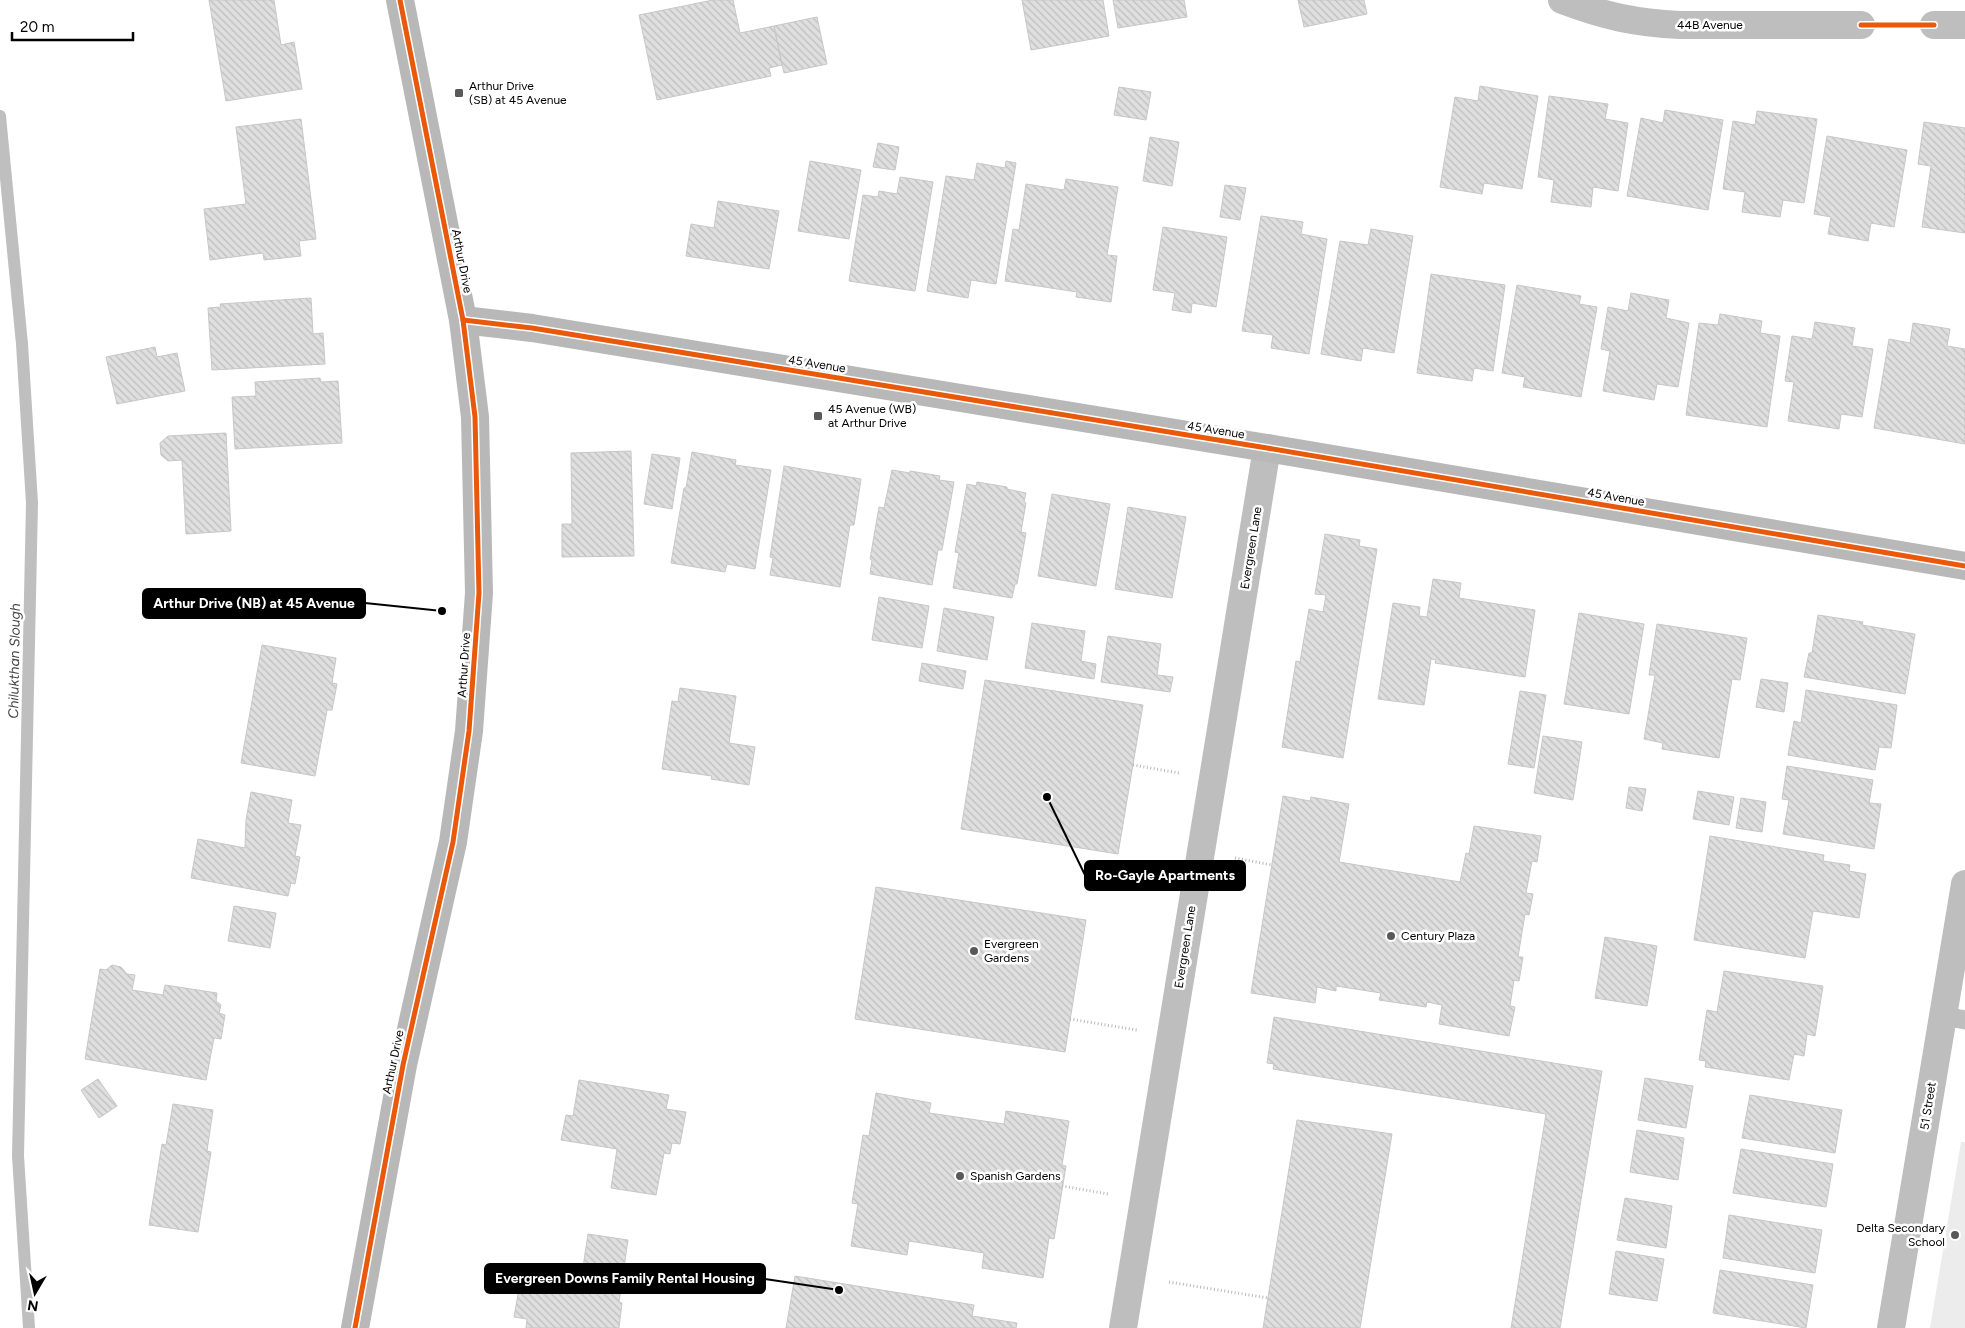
<svg xmlns="http://www.w3.org/2000/svg" width="1965" height="1328" font-family="Figtree,sans-serif">
  <style>
    .green { fill: #ececec }
    .lines { fill: none; stroke-linecap: round; stroke-linejoin: round }
    .stream { stroke: #bfbfbf; stroke-width: 12 }
    .building { fill: url(#building-back-hatch); stroke: #c7c7c7 }
    .path { stroke: #b9b9b9; stroke-width: 3; stroke-dasharray: 1 2.5; stroke-linecap: butt }
    .lane { stroke: #bebebe; stroke-width: 19 }
    .street { stroke: #bebebe; stroke-width: 28 }
    .secondary { stroke: #b8b8b8; stroke-width: 28 }
    .cycleway-casing { stroke: #fff; stroke-width: 8 }
    .cycleway { stroke: #e8590c; stroke-width: 5 }
    .poi-dot { fill: #595959; stroke: #fff; stroke-width: 2 }
    .labels { text-anchor: middle; stroke-width: 5; stroke-linejoin: round; paint-order: stroke }
    .street-label { font-size: 12px; fill: #000; stroke: #fff }
    .poi-label { font-size: 12px; fill: #000; stroke: #fff; text-anchor: start }
    .water-label { font-size: 14px; font-style: italic; fill: #444; stroke: #fff }
    .leader { fill: none; stroke: #000; stroke-width: 2 }
    .callout-dot { fill: #000; stroke: #fff; stroke-width: 2 }
    .callout { fill: #000; stroke: #000; stroke-width: 2 }
    .callout-label { font-size: 14px; text-anchor: middle; font-weight: bold; fill: #fff }
  </style>
  <defs>
    <pattern id="building-back-hatch" width="6" height="6" patternUnits="userSpaceOnUse" patternTransform="scale(1.25)"><rect width="6" height="6" fill="#dfdfdf"/><path d="M-1 5l2 2M0 0l6 6M5-1l2 2" fill="none" stroke="#bebebe"/></pattern>
  </defs>
  <rect width="100%" height="100%" fill="#fff"/>
  <polygon class="green" points="1961,1142 1965,1142 1965,1328 1930,1328"/>
  <g class="lines">
    <polyline class="stream" points="0,116 22,344 32,503 18,1156 29,1328"/>
  </g>
  <g class="building">
    <polygon points="209,0 274,0 281,45 294,42 302,89 226,101"/>
    <polygon points="713,0 733,0 740,33 774,26 782,65 769,68 771,76 657,100 639,15"/>
    <polygon points="1022,0 1103,0 1109,36 1031,50"/>
    <polygon points="1113,0 1184,0 1187,17 1118,28"/>
    <polygon points="1298,0 1364,0 1367,14 1304,27"/>
    <polygon points="817,17 827,64 784,73 774,26"/>
    <polygon points="1480,86 1538,96 1522,189 1484,183 1482,194 1440,187 1455,97 1478,101"/>
    <polygon points="1119,87 1151,92 1146,120 1114,115"/>
    <polygon points="1549,96 1608,104 1605,119 1628,123 1618,191 1593,187 1591,207 1551,202 1554,180 1538,177"/>
    <polygon points="1665,110 1723,120 1708,210 1627,196 1641,118 1663,123"/>
    <polygon points="1757,111 1817,119 1804,203 1783,200 1780,217 1742,212 1745,192 1723,189 1733,121 1755,125"/>
    <polygon points="301,119 316,239 299,241 301,256 264,260 263,253 210,260 204,209 246,204 236,127"/>
    <polygon points="1924,122 1965,128 1965,233 1922,227 1931,166 1918,164"/>
    <polygon points="1827,136 1907,150 1894,227 1871,223 1868,241 1828,234 1831,217 1814,214"/>
    <polygon points="1150,137 1179,142 1172,186 1143,181"/>
    <polygon points="878,143 899,147 895,170 873,167"/>
    <polygon points="810,161 861,170 849,239 798,231"/>
    <polygon points="1006,161 1016,163 996,284 971,280 968,298 927,291 946,176 974,180 977,163 1005,168"/>
    <polygon points="900,177 933,182 915,291 849,281 863,195 878,197 879,191 897,194"/>
    <polygon points="1066,179 1118,187 1107,255 1117,256 1111,302 1076,297 1077,292 1005,281 1013,229 1019,230 1026,184 1064,190"/>
    <polygon points="1225,185 1246,188 1240,220 1220,217"/>
    <polygon points="718,201 779,211 769,269 686,256 691,224 714,228"/>
    <polygon points="1261,216 1303,222 1301,234 1327,239 1309,354 1271,348 1273,335 1242,331"/>
    <polygon points="1163,227 1227,237 1216,307 1192,303 1191,313 1172,310 1175,293 1153,290"/>
    <polygon points="1371,229 1413,236 1394,353 1363,348 1361,361 1321,354 1340,241 1368,245"/>
    <polygon points="1431,274 1505,285 1493,371 1474,368 1472,381 1417,373"/>
    <polygon points="1517,285 1581,296 1579,304 1597,307 1581,397 1523,387 1525,377 1502,373"/>
    <polygon points="1631,293 1669,300 1666,318 1689,323 1678,387 1657,384 1654,400 1603,391 1610,351 1601,349 1608,307 1628,311"/>
    <polygon points="311,298 313,334 323,333 325,364 212,370 208,308 221,307 220,304"/>
    <polygon points="1720,314 1762,321 1760,333 1780,336 1767,427 1686,415 1699,323 1718,325"/>
    <polygon points="1815,322 1855,328 1852,346 1873,349 1862,417 1841,414 1839,429 1788,421 1794,382 1785,381 1792,336 1812,339"/>
    <polygon points="1913,323 1950,329 1947,346 1965,349 1965,444 1874,428 1889,339 1910,343"/>
    <polygon points="155,347 157,357 177,353 185,391 117,404 106,357"/>
    <polygon points="320,378 321,382 338,381 342,443 235,449 232,397 256,396 255,382"/>
    <polygon points="226,433 231,531 186,534 182,460 168,461 161,455 160,443 168,436"/>
    <polygon points="631,451 634,556 562,557 562,524 572,524 571,453"/>
    <polygon points="692,452 736,460 735,465 771,470 755,569 727,564 725,572 671,563 684,488 686,488"/>
    <polygon points="652,454 680,458 672,509 644,504"/>
    <polygon points="784,466 861,479 854,525 850,525 840,587 770,575 773,558 770,557"/>
    <polygon points="892,470 910,473 910,471 940,476 939,480 954,482 942,550 938,550 932,585 870,574 872,560 870,559 879,507 884,508"/>
    <polygon points="977,482 1007,487 1007,489 1026,493 1024,502 1026,503 1021,532 1026,533 1017,584 1015,584 1012,598 953,588 959,553 955,552 967,484 976,486"/>
    <polygon points="1052,494 1110,504 1096,586 1038,576"/>
    <polygon points="1128,507 1186,517 1172,598 1115,589"/>
    <polygon points="1325,534 1360,540 1359,546 1377,549 1343,758 1282,747 1296,661 1300,662 1309,609 1323,612 1326,595 1315,594"/>
    <polygon points="1433,579 1461,583 1459,598 1535,610 1525,677 1435,663 1436,660 1431,659 1424,705 1378,699 1393,603 1420,607 1419,616 1427,617"/>
    <polygon points="879,597 929,606 922,648 872,640"/>
    <polygon points="944,608 994,617 987,660 937,651"/>
    <polygon points="1579,613 1644,624 1629,714 1564,704"/>
    <polygon points="1818,615 1863,622 1862,625 1915,634 1905,694 1804,677 1809,653 1812,653"/>
    <polygon points="1032,623 1085,631 1081,661 1096,664 1094,679 1025,668"/>
    <polygon points="1657,624 1747,638 1740,680 1732,679 1719,758 1662,749 1663,743 1644,739 1655,675 1649,675"/>
    <polygon points="1108,636 1161,644 1157,675 1173,677 1170,692 1101,682"/>
    <polygon points="262,645 336,658 332,683 337,684 332,710 327,710 315,776 241,763"/>
    <polygon points="922,663 966,671 963,689 919,681"/>
    <polygon points="1761,679 1788,683 1784,712 1756,707"/>
    <polygon points="985,680 1143,705 1118,854 961,829"/>
    <polygon points="680,688 736,696 729,743 755,747 749,785 711,779 712,776 662,769 672,701 678,702"/>
    <polygon points="1806,690 1897,705 1891,748 1879,747 1875,770 1788,755 1794,721 1801,723"/>
    <polygon points="1520,691 1546,695 1534,768 1508,764"/>
    <polygon points="1543,736 1582,742 1573,800 1534,793"/>
    <polygon points="1787,766 1873,780 1869,803 1881,804 1874,849 1783,834 1789,800 1782,799"/>
    <polygon points="1629,787 1646,789 1642,811 1626,808"/>
    <polygon points="1698,791 1734,797 1729,825 1693,819"/>
    <polygon points="251,792 292,800 288,823 301,825 295,856 300,857 295,884 291,883 288,896 191,878 198,839 245,848 246,820"/>
    <polygon points="1283,796 1310,801 1311,797 1349,804 1339,862 1460,882 1466,853 1469,854 1474,826 1541,836 1537,862 1532,861 1526,893 1533,894 1529,915 1525,914 1518,957 1523,957 1519,981 1514,980 1510,1006 1515,1007 1509,1036 1439,1024 1442,1005 1427,1002 1426,1007 1379,1000 1381,993 1336,986 1336,991 1317,987 1315,1003 1251,993"/>
    <polygon points="1741,798 1766,802 1762,832 1736,828"/>
    <polygon points="1710,836 1824,855 1823,861 1850,865 1849,871 1866,874 1859,918 1813,911 1805,958 1694,940"/>
    <polygon points="876,887 1086,920 1065,1052 855,1019"/>
    <polygon points="234,906 276,913 270,948 228,941"/>
    <polygon points="1605,937 1657,946 1647,1006 1595,998"/>
    <polygon points="112,965 121,967 127,974 135,975 132,990 163,995 165,985 217,993 216,1001 221,1005 219,1013 225,1015 221,1039 214,1038 206,1080 85,1059 100,969 106,970"/>
    <polygon points="1724,971 1823,986 1815,1036 1807,1034 1804,1056 1794,1054 1789,1080 1705,1067 1706,1061 1699,1060 1707,1010 1717,1012"/>
    <polygon points="1274,1017 1602,1071 1560,1328 1511,1328 1546,1114 1273,1069 1274,1064 1267,1063"/>
    <polygon points="1645,1078 1693,1086 1686,1128 1638,1120"/>
    <polygon points="98,1079 117,1106 99,1118 81,1090"/>
    <polygon points="579,1080 669,1095 666,1109 686,1112 680,1144 672,1143 670,1154 664,1153 656,1195 611,1188 617,1149 561,1140 566,1115 573,1116"/>
    <polygon points="876,1093 931,1103 929,1113 1004,1124 1006,1111 1069,1121 1062,1165 1066,1166 1054,1239 1049,1238 1043,1278 982,1268 984,1253 909,1241 907,1255 851,1246 858,1204 852,1203 863,1135 869,1136"/>
    <polygon points="1750,1095 1842,1110 1835,1153 1742,1138"/>
    <polygon points="173,1104 213,1110 207,1151 211,1152 198,1232 149,1225 162,1144 166,1145"/>
    <polygon points="1297,1120 1392,1134 1360,1328 1263,1328"/>
    <polygon points="1637,1130 1684,1138 1678,1180 1630,1172"/>
    <polygon points="1741,1149 1833,1164 1826,1207 1733,1193"/>
    <polygon points="1625,1198 1672,1206 1666,1248 1617,1240"/>
    <polygon points="1729,1215 1822,1230 1815,1273 1723,1258"/>
    <polygon points="588,1234 628,1240 619,1302 622,1303 619,1328 526,1328 527,1319 514,1317 520,1283 536,1285 536,1280 580,1287"/>
    <polygon points="1616,1251 1664,1259 1657,1301 1609,1294"/>
    <polygon points="1720,1270 1813,1285 1806,1328 1713,1313"/>
    <polygon points="795,1276 974,1305 972,1316 1017,1323 1016,1328 786,1328"/>
  </g>
  <g class="lines">
    <g class="path">
      <polyline points="1133,765 1179,773"/>
      <polyline points="1235,858 1272,865"/>
      <polyline points="1070,1019 1137,1030"/>
      <polyline points="1062,1186 1108,1194"/>
      <polyline points="1169,1282 1268,1298"/>
    </g>
    <polyline class="lane" points="1943,1016 1965,1020"/>
    <g class="street">
      <path d="M1562,0c42,16 74,23 118,25h181"/>
      <polyline points="1934,25 1965,25"/>
      <polyline points="1123,1328 1267,448"/>
      <polyline points="1891,1328 1965,884"/>
    </g>
    <g class="secondary">
      <polyline points="463,320 532,328 1267,448 1965,566"/>
      <polyline points="355,1328 403,1065 453,842 469,731 479,593 475,417 463,320 400,0"/>
    </g>
    <g class="cycleway-casing">
      <g id="cycleway">
        <polyline points="1861,25 1934,25"/>
        <polyline points="463,320 532,328 1267,448 1965,566"/>
        <polyline points="355,1328 403,1065 453,842 469,731 479,593 475,417 463,320 400,0"/>
      </g>
    </g>
    <use href="#cycleway" class="cycleway"/>
  </g>
  <g class="poi-dot">
    <rect x="454" y="88" width="10" height="10" rx="2.5"/>
    <rect x="813" y="411" width="10" height="10" rx="2.5"/>
    <circle cx="1391" cy="936" r="5"/>
    <circle cx="974" cy="951" r="5"/>
    <circle cx="960" cy="1176" r="5"/>
    <circle cx="1955" cy="1235" r="5"/>
  </g>
  <g class="labels">
    <g class="street-label">
      <text x="1710" y="29">44B Avenue</text>
      <text transform="translate(462 261) rotate(79)" y="4">Arthur Drive</text>
      <text transform="translate(817 364) rotate(9)" y="4">45 Avenue</text>
      <text transform="translate(1216 430) rotate(9)" y="4">45 Avenue</text>
      <text transform="translate(1616 497) rotate(10)" y="4">45 Avenue</text>
      <text transform="translate(1251 548) rotate(-81)" y="4">Evergreen Lane</text>
      <text transform="translate(464 665) rotate(-86)" y="4">Arthur Drive</text>
      <text transform="translate(1185 947) rotate(-81)" y="4">Evergreen Lane</text>
      <text transform="translate(393 1062) rotate(-78)" y="4">Arthur Drive</text>
      <text transform="translate(1928 1106) rotate(-81)" y="4">51 Street</text>
    </g>
    <g class="poi-label">
      <text x="469" y="90">Arthur Drive<tspan x="469" dy="14">(SB) at 45 Avenue</tspan></text>
      <text x="828" y="413">45 Avenue (WB)<tspan x="828" dy="14">at Arthur Drive</tspan></text>
      <text x="1401" y="940">Century Plaza</text>
      <text x="984" y="948">Evergreen<tspan x="984" dy="14">Gardens</tspan></text>
      <text x="970" y="1180">Spanish Gardens</text>
      <text x="1945" y="1232" text-anchor="end">Delta Secondary<tspan x="1945" dy="14">School</tspan></text>
    </g>
    <g class="water-label">
      <text transform="translate(14 661) rotate(-89)" y="5">Chilukthan Slough</text>
    </g>
  </g>
  <path class="leader" d="M442 611L365 603M1047 797L1085 875M839 1290L765 1279"/>
  <g class="callout-dot">
    <circle cx="442" cy="611" r="5"/>
    <circle cx="1047" cy="797" r="5"/>
    <circle cx="839" cy="1290" r="5"/>
  </g>
  <g class="callout">
    <rect x="143" y="589" width="222" height="29" rx="5"/>
    <rect x="1085" y="861" width="160" height="29" rx="5"/>
    <rect x="485" y="1264" width="280" height="29" rx="5"/>
  </g>
  <g class="callout-label">
    <text x="254" y="608">Arthur Drive (NB) at 45 Avenue</text>
    <text x="1165" y="880">Ro-Gayle Apartments</text>
    <text x="625" y="1283">Evergreen Downs Family Rental Housing</text>
  </g>
  <g transform="translate(35 1293) rotate(189)" stroke="#ffffff" stroke-width="4" paint-order="stroke">
  <path d="M0-4L9 19L0 12L-9 19Z" fill="#000000"/>
  <text y="-8" font-size="14" font-weight="bold" text-anchor="middle" fill="#000000">N</text>
  </g>
  <path d="M12 32v8h121v-8" fill="none" stroke="#000000" stroke-width="2.5"/>
  <text x="20" y="32" font-size="15" fill="#000000" stroke="#ffffff" stroke-width="4" paint-order="stroke">20 m</text>
</svg>
